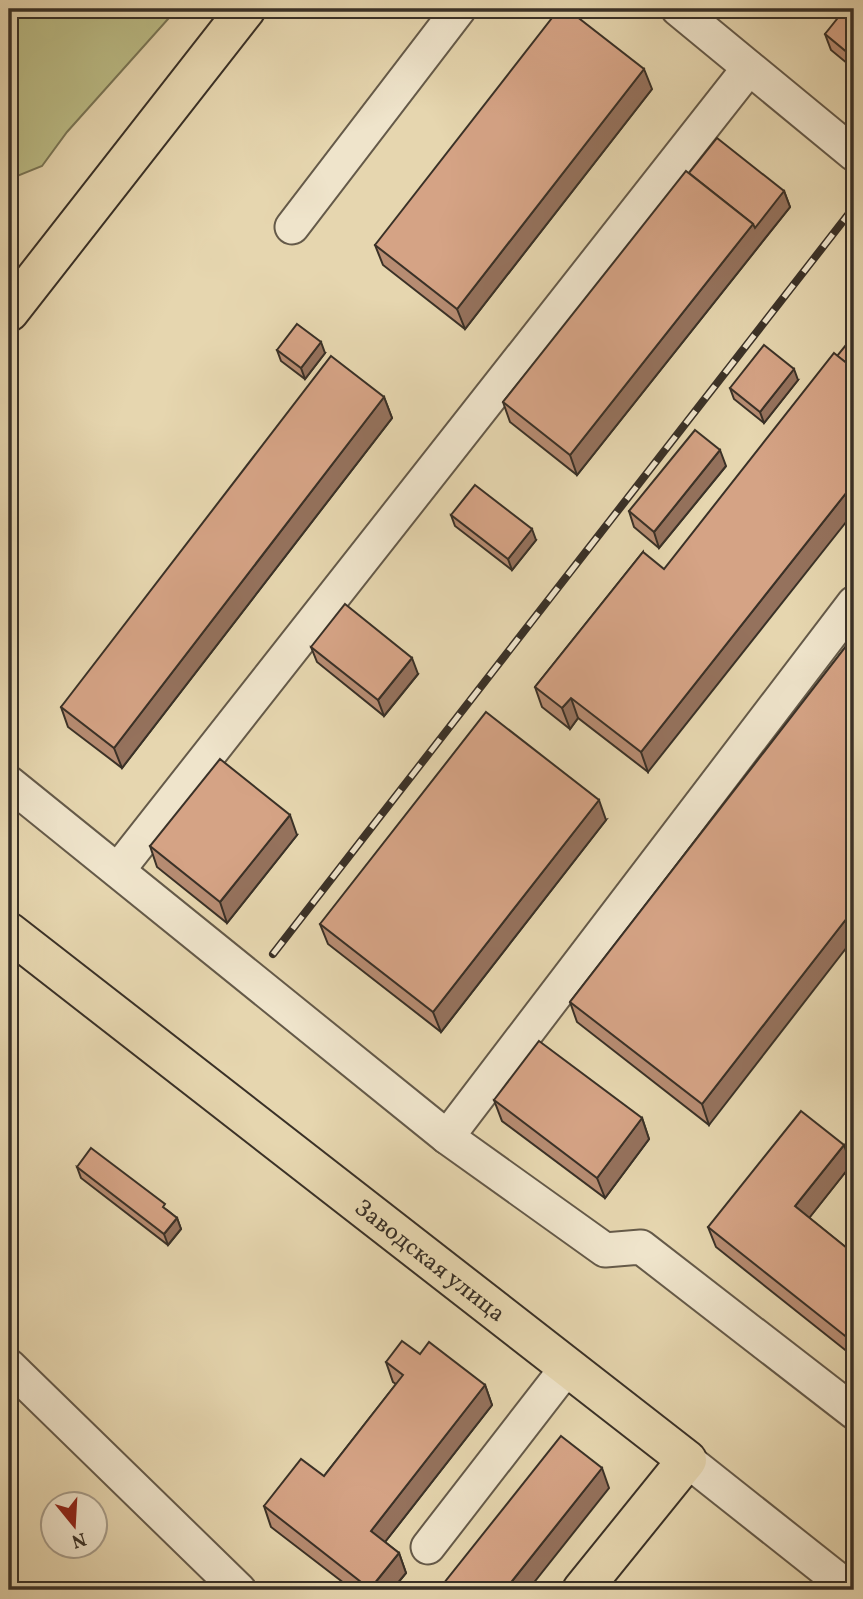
<svg xmlns="http://www.w3.org/2000/svg" width="863" height="1599" font-family="Vollkorn,serif">
  <style>
    .green { fill: #bbbc86; stroke: #7a7656; stroke-width: 2 }
    .lines { fill: none; stroke-linecap: round; stroke-linejoin: round }
    .minor-casing { stroke: #655a49; stroke-width: 37 }
    .major-casing { stroke: #3a3127; stroke-width: 42 }
    .minor { stroke: #efe4cb; stroke-width: 33 }
    .major { stroke: #e6d6af; stroke-width: 38 }
    .rail-casing { stroke: #3a3127; stroke-width: 8 }
    .rail { stroke: #efe4cb; stroke-width: 5; stroke-dasharray: 16; stroke-linecap: butt }
    .wall { fill: #b78c72; stroke: #3a3127; stroke-width: 2 }
    .shaded-wall { fill: #95725d; stroke: #3a3127; stroke-width: 2 }
    .building { fill: #d5a385; stroke: #3a3127; stroke-width: 2 }
    .labels { text-anchor: middle; stroke-width: 7; stroke-linejoin: round; paint-order: stroke }
    .street-label { font-size: 24px; fill: #3a3127; stroke: #efe4cb }
  </style>
  <rect width="100%" height="100%" fill="#e6d6af"/>
  <filter id="stains"><feTurbulence type="fractalNoise" baseFrequency=".00286" numOctaves="4"/><feColorMatrix values="0 0 0 0 .2 0 0 0 0 .09 0 0 0 0 .02 0 0 0 .5 -.17"/></filter>
  <radialGradient id="worn" r=".72"><stop offset=".6" stop-color="#630" stop-opacity="0"/><stop offset="1" stop-color="#630" stop-opacity=".3"/></radialGradient>
  <polygon class="green" points="9,9 177,9 67,132 42,166 12,178 9,182"/>
  <g class="lines">
    <g class="minor-casing">
      <g id="minor">
        <polyline points="678,9 854,154"/>
        <polyline points="292,227 459,9"/>
        <polyline points="9,783 447,1137 605,1250 641,1247 854,1412"/>
        <polyline points="118,870 749,68"/>
        <polyline points="447,1137 854,603"/>
        <polyline points="9,1366 239,1590"/>
        <polyline points="687,1460 851,1590"/>
        <polyline points="428,1547 555,1383 570,1367"/>
      </g>
    </g>
    <g class="major-casing">
      <g id="major">
        <polyline points="9,312 246,9"/>
        <path id="s1" d="M9,932l678,528 -105,130"/>
      </g>
    </g>
    <use href="#minor" class="minor"/>
    <use href="#major" class="major"/>
    <g class="rail-casing">
      <polyline id="rail" points="273,954 854,207"/>
    </g>
    <use href="#rail" class="rail"/>
  </g>
  <g class="wall">
    <polygon points="854,9 854,69 831,50 825,34"/>
    <polygon points="652,89 465,329 383,265 375,245"/>
    <polygon points="689,173 784,191 790,207 577,475 510,422 503,402"/>
    <polygon points="277,350 325,353 305,379 281,361"/>
    <polygon points="798,380 764,423 734,399 730,388"/>
    <polygon points="384,397 392,418 122,768 68,727 61,707"/>
    <polygon points="726,466 659,548 634,527 629,511"/>
    <polygon points="451,515 536,540 512,570 455,526"/>
    <polygon points="643,552 648,772 578,718 570,729 542,707 535,687"/>
    <polygon points="854,636 709,1125 577,1022 570,1002"/>
    <polygon points="311,647 418,674 384,716 317,662"/>
    <polygon points="606,820 441,1032 328,944 320,924"/>
    <polygon points="297,835 227,923 157,867 150,846"/>
    <polygon points="854,1034 854,1060 848,1043"/>
    <polygon points="494,1100 642,1118 649,1139 605,1198 502,1121"/>
    <polygon points="851,1165 809,1218 853,1253 854,1251 854,1357 716,1247 708,1227"/>
    <polygon points="77,1167 167,1210 177,1218 181,1229 168,1245 81,1178"/>
    <polygon points="420,1354 485,1385 492,1405 385,1542 399,1553 406,1573 392,1590 353,1590 271,1527 264,1506 324,1476 396,1384 393,1382 386,1362"/>
  </g>
  <g class="shaded-wall">
    <polygon points="644,69 652,89 465,329 457,309"/>
    <polygon points="784,191 790,207 577,475 570,455 753,224"/>
    <polygon points="321,342 325,353 305,379 301,368"/>
    <polygon points="794,369 798,380 764,423 760,412"/>
    <polygon points="384,397 392,418 122,768 114,748"/>
    <polygon points="720,450 726,466 659,548 654,532"/>
    <polygon points="854,483 854,512 648,772 641,752"/>
    <polygon points="532,529 536,540 512,570 508,559"/>
    <polygon points="412,658 418,674 384,716 378,700"/>
    <polygon points="571,698 578,718 570,729 562,708"/>
    <polygon points="599,800 606,820 441,1032 433,1012"/>
    <polygon points="290,815 297,835 227,923 220,902"/>
    <polygon points="854,909 854,938 709,1125 702,1104"/>
    <polygon points="642,1118 649,1139 605,1198 597,1178"/>
    <polygon points="844,1145 851,1165 802,1227 795,1206"/>
    <polygon points="177,1218 181,1229 168,1245 164,1234"/>
    <polygon points="485,1385 492,1405 378,1551 371,1531"/>
    <polygon points="602,1468 609,1488 528,1590 505,1590"/>
    <polygon points="399,1553 406,1573 392,1590 370,1590 370,1589"/>
  </g>
  <g class="building">
    <polygon points="559,9 567,9 644,69 457,309 375,245"/>
    <polygon points="845,9 854,9 854,58 825,34"/>
    <polygon points="717,138 784,191 755,228 753,224 689,173"/>
    <polygon points="686,171 753,224 570,455 503,402"/>
    <polygon points="297,324 321,342 301,368 277,350"/>
    <polygon points="854,335 854,369 837,356"/>
    <polygon points="764,345 794,369 760,412 730,388"/>
    <polygon points="834,353 854,369 854,483 641,752 571,698 562,708 535,687 643,552 664,569"/>
    <polygon points="331,356 384,397 114,748 61,707"/>
    <polygon points="695,430 720,450 654,532 629,511"/>
    <polygon points="475,485 532,529 508,559 451,515"/>
    <polygon points="345,604 412,658 378,700 311,647"/>
    <polygon points="854,636 854,909 702,1104 570,1002"/>
    <polygon points="486,712 599,800 433,1012 320,924"/>
    <polygon points="220,759 290,815 220,902 150,846"/>
    <polygon points="854,1034 854,1047 848,1043"/>
    <polygon points="539,1041 642,1118 597,1178 494,1100"/>
    <polygon points="801,1111 844,1145 795,1206 853,1253 854,1251 854,1343 708,1227"/>
    <polygon points="91,1148 165,1204 163,1207 177,1218 164,1234 77,1167"/>
    <polygon points="402,1341 420,1354 429,1342 485,1385 371,1531 399,1553 370,1589 264,1506 301,1459 324,1476 403,1375 386,1362"/>
    <polygon points="561,1436 602,1468 505,1590 443,1590 440,1588"/>
  </g>
  <g class="labels">
    <g class="street-label">
      <text dy="8" stroke="none"><textPath href="#s1" startOffset="534">Заводская улица</textPath></text>
    </g>
  </g>
  <rect width="863" height="1599" fill="none" stroke="#e6d6af" stroke-width="35"/>
  <rect x="10" y="10" width="842" height="1578" fill="none" stroke="#3a3127" stroke-width="3.5"/>
  <rect x="18" y="18" width="828" height="1564" fill="none" stroke="#3a3127" stroke-width="2"/>
  <g transform="translate(74 1525) rotate(162)"><circle r="33" fill="#efe4cb" stroke="#a79c89" stroke-width="2"/>
  <path d="M0-5L12 26L0 18L-12 26Z" fill="#8f2418"/>
  <text y="-10" font-size="19" font-weight="bold" text-anchor="middle" fill="#3a3127">N</text>
  </g>
  <rect width="100%" height="100%" filter="url(#stains)"/>
  <rect width="100%" height="100%" fill="url(#worn)"/>
</svg>
